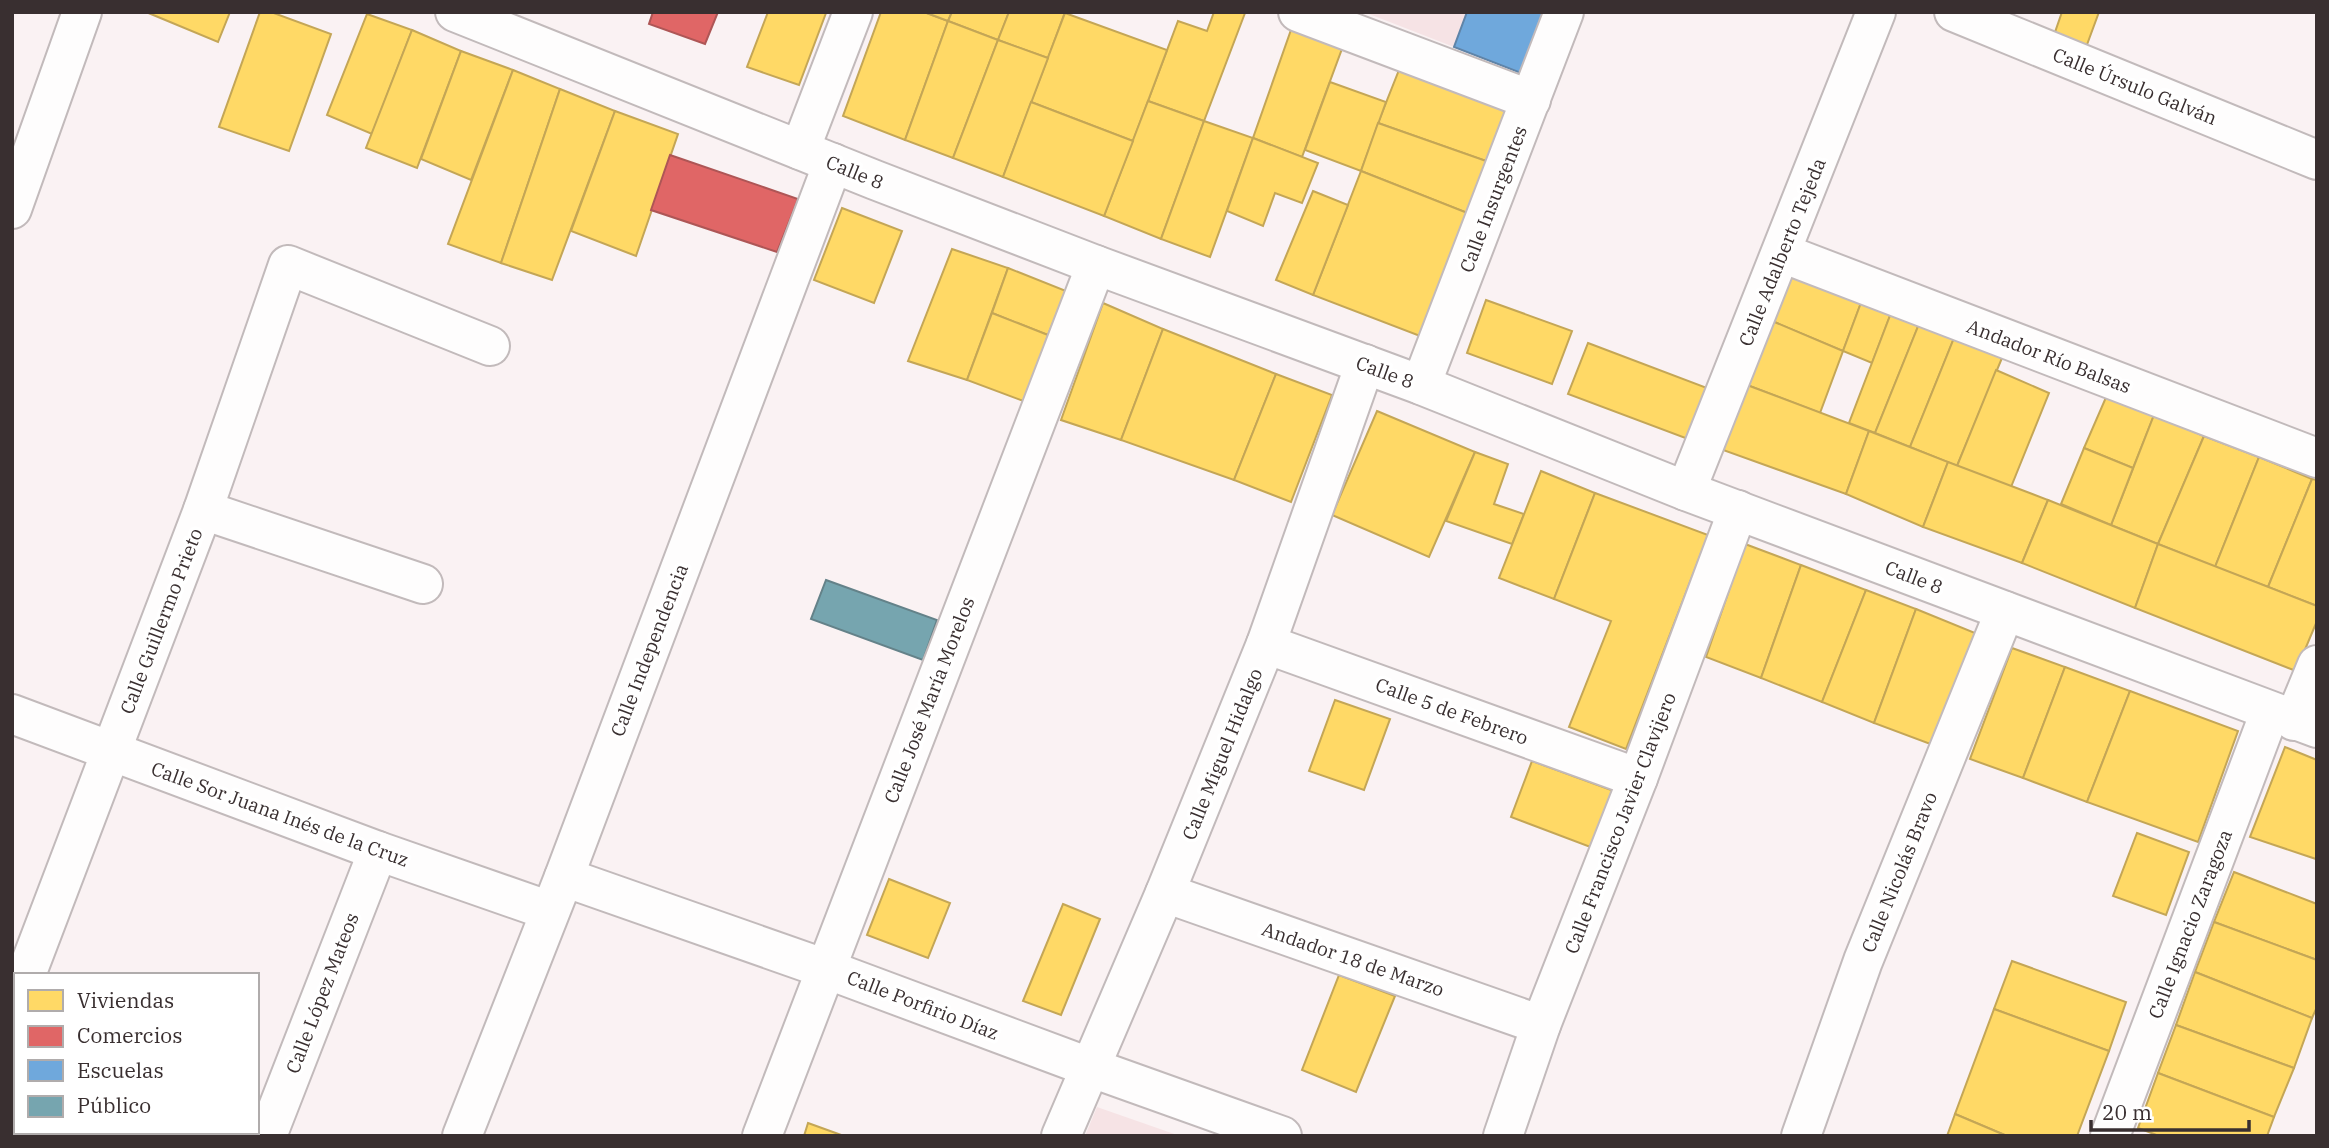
<svg xmlns="http://www.w3.org/2000/svg" width="2329" height="1148" font-family="'IBM Plex Serif',serif">
  <style>
    .built { fill: #f6e3e5 }
    .homes { fill: #ffd966; stroke: #c4a656; stroke-width: 2 }
    .shops { fill: #e06666; stroke: #ae5656; stroke-width: 2 }
    .schools { fill: #6fa8dc; stroke: #5f84a8; stroke-width: 2 }
    .public { fill: #76a5af; stroke: #648289; stroke-width: 2 }
    .lines { fill: none; stroke-linecap: round; stroke-linejoin: round }
    .minor-casing { stroke: #c2babb; stroke-width: 42 }
    .minor { stroke: #fefdfd; stroke-width: 38 }
    .labels { text-anchor: middle; stroke-width: 7; stroke-linejoin: round; paint-order: stroke }
    .street-label { font-size: 19px; fill: #392f30; stroke: #fff }
  </style>
  <rect width="100%" height="100%" fill="#faf2f3"/>
  <g class="built">
    <polygon points="1364,12 1544,12 1521,73"/>
    <polygon points="1097,1107 1180,1136 1085,1136"/>
  </g>
  <g class="homes">
    <polygon points="146,12 230,12 218,42"/>
    <polygon points="260,12 271,12 331,34 289,151 219,127"/>
    <polygon points="768,12 826,13 799,85 747,67"/>
    <polygon points="881,12 924,12 948,21 905,140 843,116"/>
    <polygon points="924,12 952,12 948,21"/>
    <polygon points="952,12 1009,12 998,40 948,21"/>
    <polygon points="1009,12 1065,12 1048,58 998,40"/>
    <polygon points="1214,12 1245,13 1204,121 1148,101 1178,21 1207,31"/>
    <polygon points="2062,12 2099,12 2085,50 2053,38"/>
    <polygon points="1065,13 1167,50 1133,141 1031,102"/>
    <polygon points="367,14 412,30 372,134 327,115"/>
    <polygon points="948,21 998,40 953,158 905,140"/>
    <polygon points="1292,27 1343,46 1302,157 1253,138"/>
    <polygon points="412,30 461,51 417,168 366,148"/>
    <polygon points="998,40 1048,58 1003,177 953,158"/>
    <polygon points="461,51 513,70 471,180 421,159"/>
    <polygon points="513,70 560,89 501,263 448,244"/>
    <polygon points="1399,70 1509,110 1489,162 1378,123"/>
    <polygon points="1330,82 1386,102 1361,171 1305,150"/>
    <polygon points="560,89 615,111 552,280 501,263"/>
    <polygon points="1148,101 1204,121 1161,239 1104,216"/>
    <polygon points="1031,102 1133,141 1104,216 1003,177"/>
    <polygon points="615,111 678,134 636,256 571,231"/>
    <polygon points="1204,121 1253,138 1210,257 1161,239"/>
    <polygon points="1378,123 1489,162 1470,214 1361,171"/>
    <polygon points="1253,138 1318,163 1302,203 1275,193 1263,226 1227,211"/>
    <polygon points="1361,171 1470,214 1420,336 1313,295"/>
    <polygon points="1313,191 1348,205 1313,295 1276,280"/>
    <polygon points="842,208 902,231 874,303 814,280"/>
    <polygon points="952,249 1008,268 967,380 908,361"/>
    <polygon points="1008,268 1066,291 1048,335 992,313"/>
    <polygon points="1792,274 1862,300 1843,351 1772,321"/>
    <polygon points="1486,300 1572,331 1552,384 1467,353"/>
    <polygon points="1862,300 1891,313 1872,363 1843,351"/>
    <polygon points="1103,303 1163,329 1121,440 1061,420"/>
    <polygon points="992,313 1048,335 1026,402 967,380"/>
    <polygon points="1891,313 1919,324 1875,433 1849,423"/>
    <polygon points="1772,321 1843,351 1820,413 1747,385"/>
    <polygon points="1919,324 1954,338 1910,447 1875,433"/>
    <polygon points="1163,329 1276,374 1234,480 1121,440"/>
    <polygon points="1954,338 2002,358 1957,466 1910,447"/>
    <polygon points="1588,343 1707,388 1688,439 1568,394"/>
    <polygon points="1996,370 2049,393 2011,487 1957,466"/>
    <polygon points="1276,374 1332,395 1291,502 1234,480"/>
    <polygon points="1747,385 1869,431 1846,494 1723,450"/>
    <polygon points="2107,395 2154,415 2133,468 2084,448"/>
    <polygon points="1377,411 1475,452 1429,557 1332,515"/>
    <polygon points="2154,415 2204,436 2158,544 2111,525"/>
    <polygon points="1869,431 1948,462 1923,527 1846,494"/>
    <polygon points="2204,436 2259,457 2215,567 2158,544"/>
    <polygon points="2084,448 2133,468 2111,525 2061,504"/>
    <polygon points="1475,452 1508,464 1494,504 1524,514 1512,544 1446,521"/>
    <polygon points="2259,457 2312,479 2268,587 2215,567"/>
    <polygon points="1948,462 2048,500 2022,563 1923,527"/>
    <polygon points="1541,471 1595,493 1554,599 1499,578"/>
    <polygon points="2312,479 2317,480 2317,606 2268,587"/>
    <polygon points="1595,493 1708,535 1626,749 1569,727 1611,621 1554,599"/>
    <polygon points="2048,500 2158,544 2135,608 2022,563"/>
    <polygon points="1745,544 1801,565 1761,678 1706,657"/>
    <polygon points="2158,544 2317,606 2317,621 2296,671 2135,608"/>
    <polygon points="1801,565 1866,590 1822,702 1761,678"/>
    <polygon points="1866,590 1916,609 1874,723 1822,702"/>
    <polygon points="1916,609 1975,633 1933,745 1874,723"/>
    <polygon points="2012,648 2065,667 2023,778 1970,759"/>
    <polygon points="2065,667 2130,691 2087,802 2023,778"/>
    <polygon points="2130,691 2238,731 2198,842 2087,802"/>
    <polygon points="1335,700 1390,719 1364,790 1309,771"/>
    <polygon points="2285,747 2317,760 2316,859 2250,837"/>
    <polygon points="1532,761 1614,791 1593,848 1511,817"/>
    <polygon points="2137,833 2189,852 2166,915 2113,896"/>
    <polygon points="2234,872 2317,904 2317,960 2214,922"/>
    <polygon points="889,879 950,903 928,958 867,935"/>
    <polygon points="1063,904 1100,919 1061,1015 1023,1001"/>
    <polygon points="2214,922 2317,960 2317,1007 2312,1018 2195,972"/>
    <polygon points="2012,961 2126,1002 2109,1051 1994,1009"/>
    <polygon points="2195,972 2312,1018 2294,1068 2176,1025"/>
    <polygon points="1339,975 1395,996 1356,1092 1302,1070"/>
    <polygon points="1994,1009 2109,1051 2077,1136 2007,1136 1955,1114"/>
    <polygon points="2176,1025 2294,1068 2274,1117 2158,1073"/>
    <polygon points="2158,1073 2274,1117 2267,1136 2159,1136 2138,1128"/>
    <polygon points="1955,1114 2007,1136 1947,1136"/>
    <polygon points="808,1123 844,1136 804,1136"/>
  </g>
  <g class="shops">
    <polygon points="653,12 718,12 705,44 649,24"/>
    <polygon points="670,155 798,199 777,252 651,210"/>
  </g>
  <polygon class="schools" points="1467,12 1544,12 1521,73 1454,47"/>
  <polygon class="public" points="826,580 937,620 923,660 811,619"/>
  <g class="lines">
    <g class="minor-casing">
      <g id="minor">
        <polyline points="455,12 875,180 1096,265 1421,385 1686,491 2317,728"/>
        <polyline points="1298,12 1531,100"/>
        <polyline points="1954,12 2317,160"/>
        <polyline points="800,150 853,12"/>
        <polyline points="12,209 82,12"/>
        <polyline points="1782,253 2317,458"/>
        <polyline points="1421,385 1564,12"/>
        <polyline points="1686,491 1876,12"/>
        <polyline points="203,510 423,584"/>
        <polyline points="1266,644 1638,778"/>
        <polyline points="12,714 378,851 550,911"/>
        <polyline points="2294,721 2317,665"/>
        <polyline points="564,877 826,969 1089,1067 1282,1136"/>
        <polyline points="1165,893 1541,1025"/>
        <polyline points="26,975 203,510 288,265 490,346"/>
        <polyline points="12,1010 16,1001"/>
        <polyline points="267,1136 378,851"/>
        <polyline points="462,1136 564,877 833,163"/>
        <polyline points="762,1136 1096,265"/>
        <polyline points="1061,1136 1165,893 1266,644 1365,364"/>
        <polyline points="1503,1136 1541,1025 1638,778 1738,510"/>
        <polyline points="1801,1136 1863,961 2005,611"/>
        <polyline points="2110,1136 2270,712"/>
      </g>
    </g>
    <use href="#minor" class="minor"/>
  </g>
  <g class="labels">
    <g class="street-label">
      <text transform="translate(2135 86) rotate(22)" y="7">Calle Úrsulo Galván</text>
      <text transform="translate(855 172) rotate(22)" y="7">Calle 8</text>
      <text transform="translate(1493 199) rotate(-69)" y="7">Calle Insurgentes</text>
      <text transform="translate(1782 252) rotate(-68)" y="7">Calle Adalberto Tejeda</text>
      <text transform="translate(2049 356) rotate(21)" y="7">Andador Río Balsas</text>
      <text transform="translate(1385 372) rotate(20)" y="7">Calle 8</text>
      <text transform="translate(1914 577) rotate(21)" y="7">Calle 8</text>
      <text transform="translate(161 621) rotate(-69)" y="7">Calle Guillermo Prieto</text>
      <text transform="translate(649 650) rotate(-69)" y="7">Calle Independencia</text>
      <text transform="translate(929 700) rotate(-69)" y="7">Calle José María Morelos</text>
      <text transform="translate(1452 711) rotate(20)" y="7">Calle 5 de Febrero</text>
      <text transform="translate(1222 754) rotate(-68)" y="7">Calle Miguel Hidalgo</text>
      <text transform="translate(280 814) rotate(20)" y="7">Calle Sor Juana Inés de la Cruz</text>
      <text transform="translate(1620 823) rotate(-69)" y="7">Calle Francisco Javier Clavijero</text>
      <text transform="translate(1899 872) rotate(-68)" y="7">Calle Nicolás Bravo</text>
      <text transform="translate(2190 924) rotate(-69)" y="7">Calle Ignacio Zaragoza</text>
      <text transform="translate(1353 959) rotate(19)" y="7">Andador 18 de Marzo</text>
      <text transform="translate(322 993) rotate(-69)" y="7">Calle López Mateos</text>
      <text transform="translate(923 1005) rotate(21)" y="7">Calle Porfirio Díaz</text>
    </g>
  </g>
  <rect width="2329" height="1148" fill="none" stroke="#392f30" stroke-width="28"/>
  <rect x="14" y="973" width="245" height="161" fill="#ffffff" stroke="#b0acac" stroke-width="2"/>
  <rect x="28" y="990" width="35" height="21" fill="#ffd966" stroke="#b0acac" stroke-width="2"/>
  <text x="77" y="1008" font-size="21" fill="#392f30">Viviendas</text>
  <rect x="28" y="1026" width="35" height="21" fill="#e06666" stroke="#b0acac" stroke-width="2"/>
  <text x="77" y="1043" font-size="21" fill="#392f30">Comercios</text>
  <rect x="28" y="1060" width="35" height="21" fill="#6fa8dc" stroke="#b0acac" stroke-width="2"/>
  <text x="77" y="1078" font-size="21" fill="#392f30">Escuelas</text>
  <rect x="28" y="1096" width="35" height="21" fill="#76a5af" stroke="#b0acac" stroke-width="2"/>
  <text x="77" y="1113" font-size="21" fill="#392f30">Público</text>
  <path d="M2091 1120v10h158v-10" fill="none" stroke="#392f30" stroke-width="3.5"/>
  <text x="2102" y="1120" font-size="21" fill="#392f30" stroke="#ffffff" stroke-width="5" paint-order="stroke">20 m</text>
</svg>
